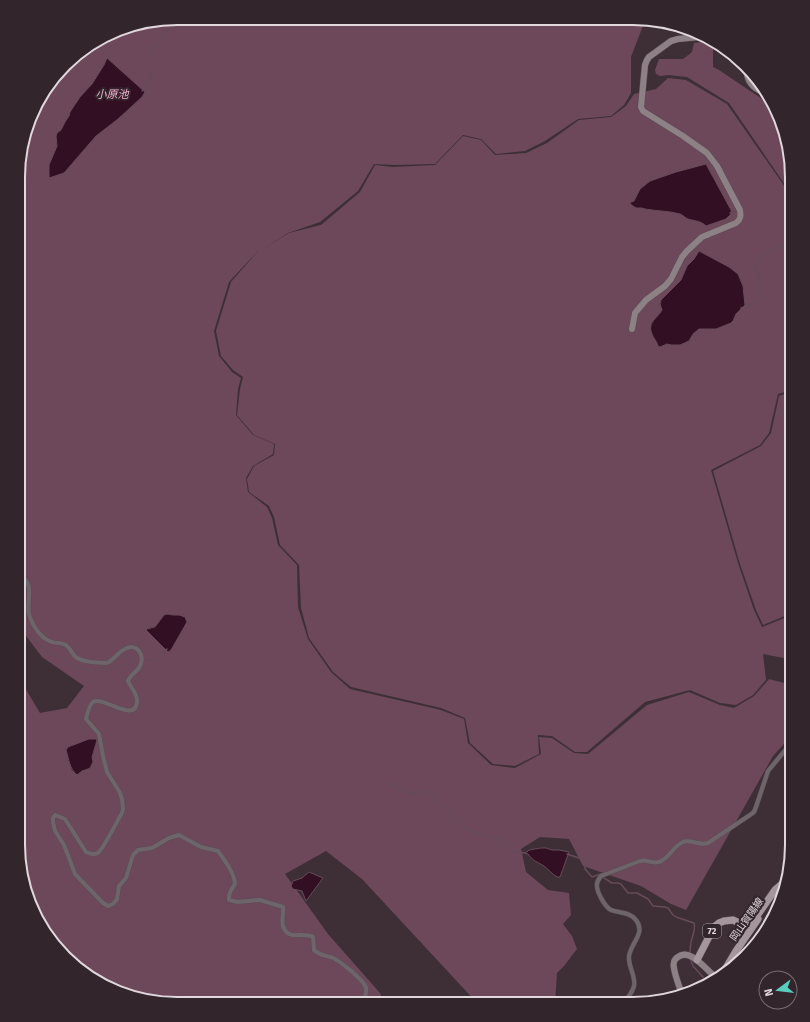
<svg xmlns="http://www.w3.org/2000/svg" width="810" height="1022" font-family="'Fira Sans','Noto Sans JP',sans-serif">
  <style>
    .green { fill: #6c485a; fill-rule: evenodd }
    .water { fill: #320f22; stroke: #664b5a }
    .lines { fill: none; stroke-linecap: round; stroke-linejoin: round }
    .stream { stroke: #664b5a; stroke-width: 1.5 }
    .street-casing { stroke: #5b4d54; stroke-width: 5 }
    .secondary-casing { stroke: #5b4d54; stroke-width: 7 }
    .primary-casing { stroke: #5b4d54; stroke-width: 8 }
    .street { stroke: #6d6569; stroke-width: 4 }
    .secondary { stroke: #8d8186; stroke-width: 6 }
    .primary { stroke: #a5969d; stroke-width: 7 }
    .labels { text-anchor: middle; stroke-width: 4; stroke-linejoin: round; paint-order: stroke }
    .shield { fill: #33252c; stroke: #ada2a7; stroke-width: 1 }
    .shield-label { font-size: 9px; font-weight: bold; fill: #e1d8dc }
    .street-label { font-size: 10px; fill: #e1d8dc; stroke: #33252c }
    .water-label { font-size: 11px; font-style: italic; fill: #fbb4d6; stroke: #33252c }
    .rim { fill: none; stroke: #e1d8dc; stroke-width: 2 }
  </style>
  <rect width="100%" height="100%" fill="#3e2f36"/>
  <g class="green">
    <path d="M177,18l468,1 -1,4 -13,34v36l-7,12 -13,11 -33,3 -33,22 -20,10 -29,3 -15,-15 -18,-4 -28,29 -41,1 -20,-1 -16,27 -38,31 -32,11 -22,14 23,-14 32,-8 39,-33 15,-27 18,2 42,-2 28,-29 18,4 14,15 31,-2 21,-10 32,-23 32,-3 15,-11 8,-12 22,-5 12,-11 18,2 41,24 65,93v193l-14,4 -9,39 -9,12 -49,25 27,93 16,47 8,17 30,-12v46l-3,-2 -26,-5 3,26 -13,15 -17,10 -16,-2 -30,-13 -45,12 -58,50h-12l-23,-16 -14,-1 1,19 -24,12 -22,-2 -23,-21 -5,-25 -24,-10 -90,-21 -18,-15 -24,-34 -8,-30 -2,-43 -19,-20 -6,-28 -5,-11 -20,-14 -2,-13 7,-13 20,-11 1,-11 -21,-9 -17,-20 3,-26 3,-12 -10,-7 -12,-14 -5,-25 15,-49 27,-31 -2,2 -27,29 -15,49 5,25 13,16 9,6 -3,11 -2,26 17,20 21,9 -1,10 -20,12 -7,12 2,14 19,15 5,11 6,27 19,20 1,42 10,32 23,33 19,17 91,21 23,9 4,24 23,22 24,3 26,-14 -2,-17 13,1 22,15 14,1 59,-49 42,-13 31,13 14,3 20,-12 15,-17 23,6v50l-19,21 -87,154 -15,-6 -30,-18 -58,-20 -14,-27 -29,-2 -19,12 5,23 22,18 21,3 2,22 -8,9 9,12 5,13 -13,17 -7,7 -2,31h-77l-116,-125 -36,-28 -41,23 43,60 52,59 4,11h-218l-40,-9 -37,-18 -50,-53 -16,-38 -5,-41v-169l22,37 27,-5 17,-22 -42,-29 -19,-25 -5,-13 1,-463 20,-58 33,-41 54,-30zM107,58l35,39 -24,22 -22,17 -32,37 -15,-8 8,-19v-13l4,-3 4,-8 4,-6 1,-4 10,-15 12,-13 12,-19zM167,614l6,1h6l8,7 -16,28 -2,2 -20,-24 7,-2 8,-11zM89,739c4,8 7,10 3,18l1,2 -5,10 -6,2h-10l-2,-8 -2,-2v-14z"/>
    <polygon points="701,42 712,43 713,47 713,67 719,70 765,101 774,105 787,136 792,177 792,195 729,103 687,77 669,75 660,76 656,74 655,70 659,59 683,59 692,52 694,43"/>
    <polygon points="792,391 792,613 763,625 756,610 740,564 713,471 761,446 771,433 779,396"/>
  </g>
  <g class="water">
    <polygon points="107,58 145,92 142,97 118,119 96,136 64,173 49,178 49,165 57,146 56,136 57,133 61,130 65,122 69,116 70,112 80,97 92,84 104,65"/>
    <path d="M706,164l25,46 1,3 -6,6 -20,7c-5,-5 -11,-5 -18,-7 -3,-1 -5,-4 -8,-5 -10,-3 -24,-3 -35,-5l-3,-1h-6l-6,-4 1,-2 3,-1 6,-12 10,-8 26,-9z"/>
    <path d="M699,251l30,16 9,7 5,12 2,19 -9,9 -3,7 -2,2 -15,6h-17l-6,5 -4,7 -9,4h-9l-4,-1 -7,3 -2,-1c-1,-5 -5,-8 -6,-12 -5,-12 5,-15 10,-24l-2,-6 1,-4 20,-20 6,-14 7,-7z"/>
    <polygon points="167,614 173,615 179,615 185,617 187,622 171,650 168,652 146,630 147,629 155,627 164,615"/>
    <path d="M89,739h7l1,1 -5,17 1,5 -3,6 -2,1 -6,2 -5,4c-8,-7 -8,-16 -11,-25l2,-3z"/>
    <path d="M541,848h5l6,2h7l10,2 -9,25h-3c-5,-3 -9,-8 -13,-11 -8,-5 -10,-4 -16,-12l-4,-1 3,-1 2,-2z"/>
    <polygon points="309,872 323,878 306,901 302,891 293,889 291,886 293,881 302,878"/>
  </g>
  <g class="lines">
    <g class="stream">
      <polyline points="142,91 150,83 152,64 151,49 158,46 164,33 191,18"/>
      <polyline points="739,190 743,206 742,206"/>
      <polyline points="730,213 737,209"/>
      <path d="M741,308l8,-2 10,-5c1,-5 3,-11 2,-16 -3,-13 -8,-15 -2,-28l33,-16"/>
      <polyline points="18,612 22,618 29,636 32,638 44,649 57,656 64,658 71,666 89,670 99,668 109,668 124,666 137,658 155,661 167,649"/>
      <polyline points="381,782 395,786 404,791 410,793 415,793 425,791 428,791 441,805 448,810 451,817 461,825 481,835 502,840 511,850 524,853"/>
      <polyline points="567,854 585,860 585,869 592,877 601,874"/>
      <path d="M604,878l8,5h6l3,1 7,9h9l11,6 5,7 12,1 3,1 5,7 3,2 18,6c2,7 -2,13 -3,20 -1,4 -1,8 -1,11"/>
      <polyline points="690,958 693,966 703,977"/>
    </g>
    <g class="street-casing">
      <g id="street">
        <path d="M19,577c17,3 7,25 10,37 3,11 12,25 23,28 5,2 11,0 15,4 4,3 5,9 10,12 6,4 23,5 30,5 7,-3 11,-11 18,-14 12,-7 20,6 15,17 -3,6 -10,9 -12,15 2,6 9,12 9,19 0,26 -34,-5 -44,2 -4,3 -6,13 -7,17l13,15 4,22 4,16 12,19 3,8 1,10 -1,4c-5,8 -18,35 -24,40 -4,2 -8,1 -12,-1l-21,-33 -10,-4 -2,3v4l2,9 9,14 11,29 28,29 5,3 5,-2 4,-5 2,-13 7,-8 7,-23 5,-5 14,-2 17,-10 10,-3 22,12 17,4c7,10 16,21 17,33 -3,4 -7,10 -6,16l9,2 22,-2 23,7c1,7 -2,13 0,19 5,16 20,5 30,11l1,13c5,5 10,5 17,7 8,3 33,23 35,31 1,5 -2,11 -3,16"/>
        <path d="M622,1004c5,-5 10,-10 12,-18 2,-10 -6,-19 -5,-30 2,-13 17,-23 7,-36 -6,-8 -16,-7 -25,-10 -6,-3 -15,-19 -14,-26 0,-3 2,-5 4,-8l39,-15c7,-2 12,3 19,1 10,-3 14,-16 24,-20 8,-3 16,4 25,1l42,-28 4,-3 2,-5 12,-36 24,-29"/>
      </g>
    </g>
    <g class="secondary-casing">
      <g id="secondary">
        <path d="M747,73c1,12 10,17 20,21"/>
        <path d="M632,329l3,-16 11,-13 19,-14 6,-7 11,-22 5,-6 15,-14 34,-14c5,-4 5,-7 4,-13l-23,-44 -10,-13 -24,-17 -40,-25 -2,-4 4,-42 2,-5 2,-3 22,-16 7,-2 21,-2"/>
        <path d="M681,992c-2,-7 -6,-16 -7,-24 -1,-4 0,-9 4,-11 11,-9 26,10 34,17"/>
      </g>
    </g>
    <g class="primary-casing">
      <g id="primary">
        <polyline points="780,888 787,877"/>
        <polyline points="756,942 769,926"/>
        <polyline points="697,960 714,927 719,923 724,921 733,920 739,923 750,923 754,920 775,890 782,884"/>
        <polyline points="723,973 736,951 758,919"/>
      </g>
    </g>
    <use href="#street" class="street"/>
    <use href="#secondary" class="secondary"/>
    <use href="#primary" class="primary"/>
  </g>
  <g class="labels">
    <rect class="shield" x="703" y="924" width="18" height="14" rx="3"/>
    <g class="shield-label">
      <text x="712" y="934">72</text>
    </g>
    <g class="street-label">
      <text transform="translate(746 919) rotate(-55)" y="4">岡山賀陽線</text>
    </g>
    <g class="water-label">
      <text x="112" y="98">小原池</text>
    </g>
  </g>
  <path d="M0 0H810V1022H0ZM177 25H633A152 152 0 0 1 785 177V845A152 152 0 0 1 633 997H177A152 152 0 0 1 25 845V177A152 152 0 0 1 177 25Z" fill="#33252c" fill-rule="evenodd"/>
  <path class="rim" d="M177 25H633A152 152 0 0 1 785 177V845A152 152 0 0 1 633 997H177A152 152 0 0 1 25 845V177A152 152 0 0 1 177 25Z"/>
  <g transform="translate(778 990) rotate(255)"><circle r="19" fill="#33252c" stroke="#796d72"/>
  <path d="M0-3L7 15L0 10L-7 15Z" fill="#58cec0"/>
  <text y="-6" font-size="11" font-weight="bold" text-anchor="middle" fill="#e1d8dc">N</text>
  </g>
</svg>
